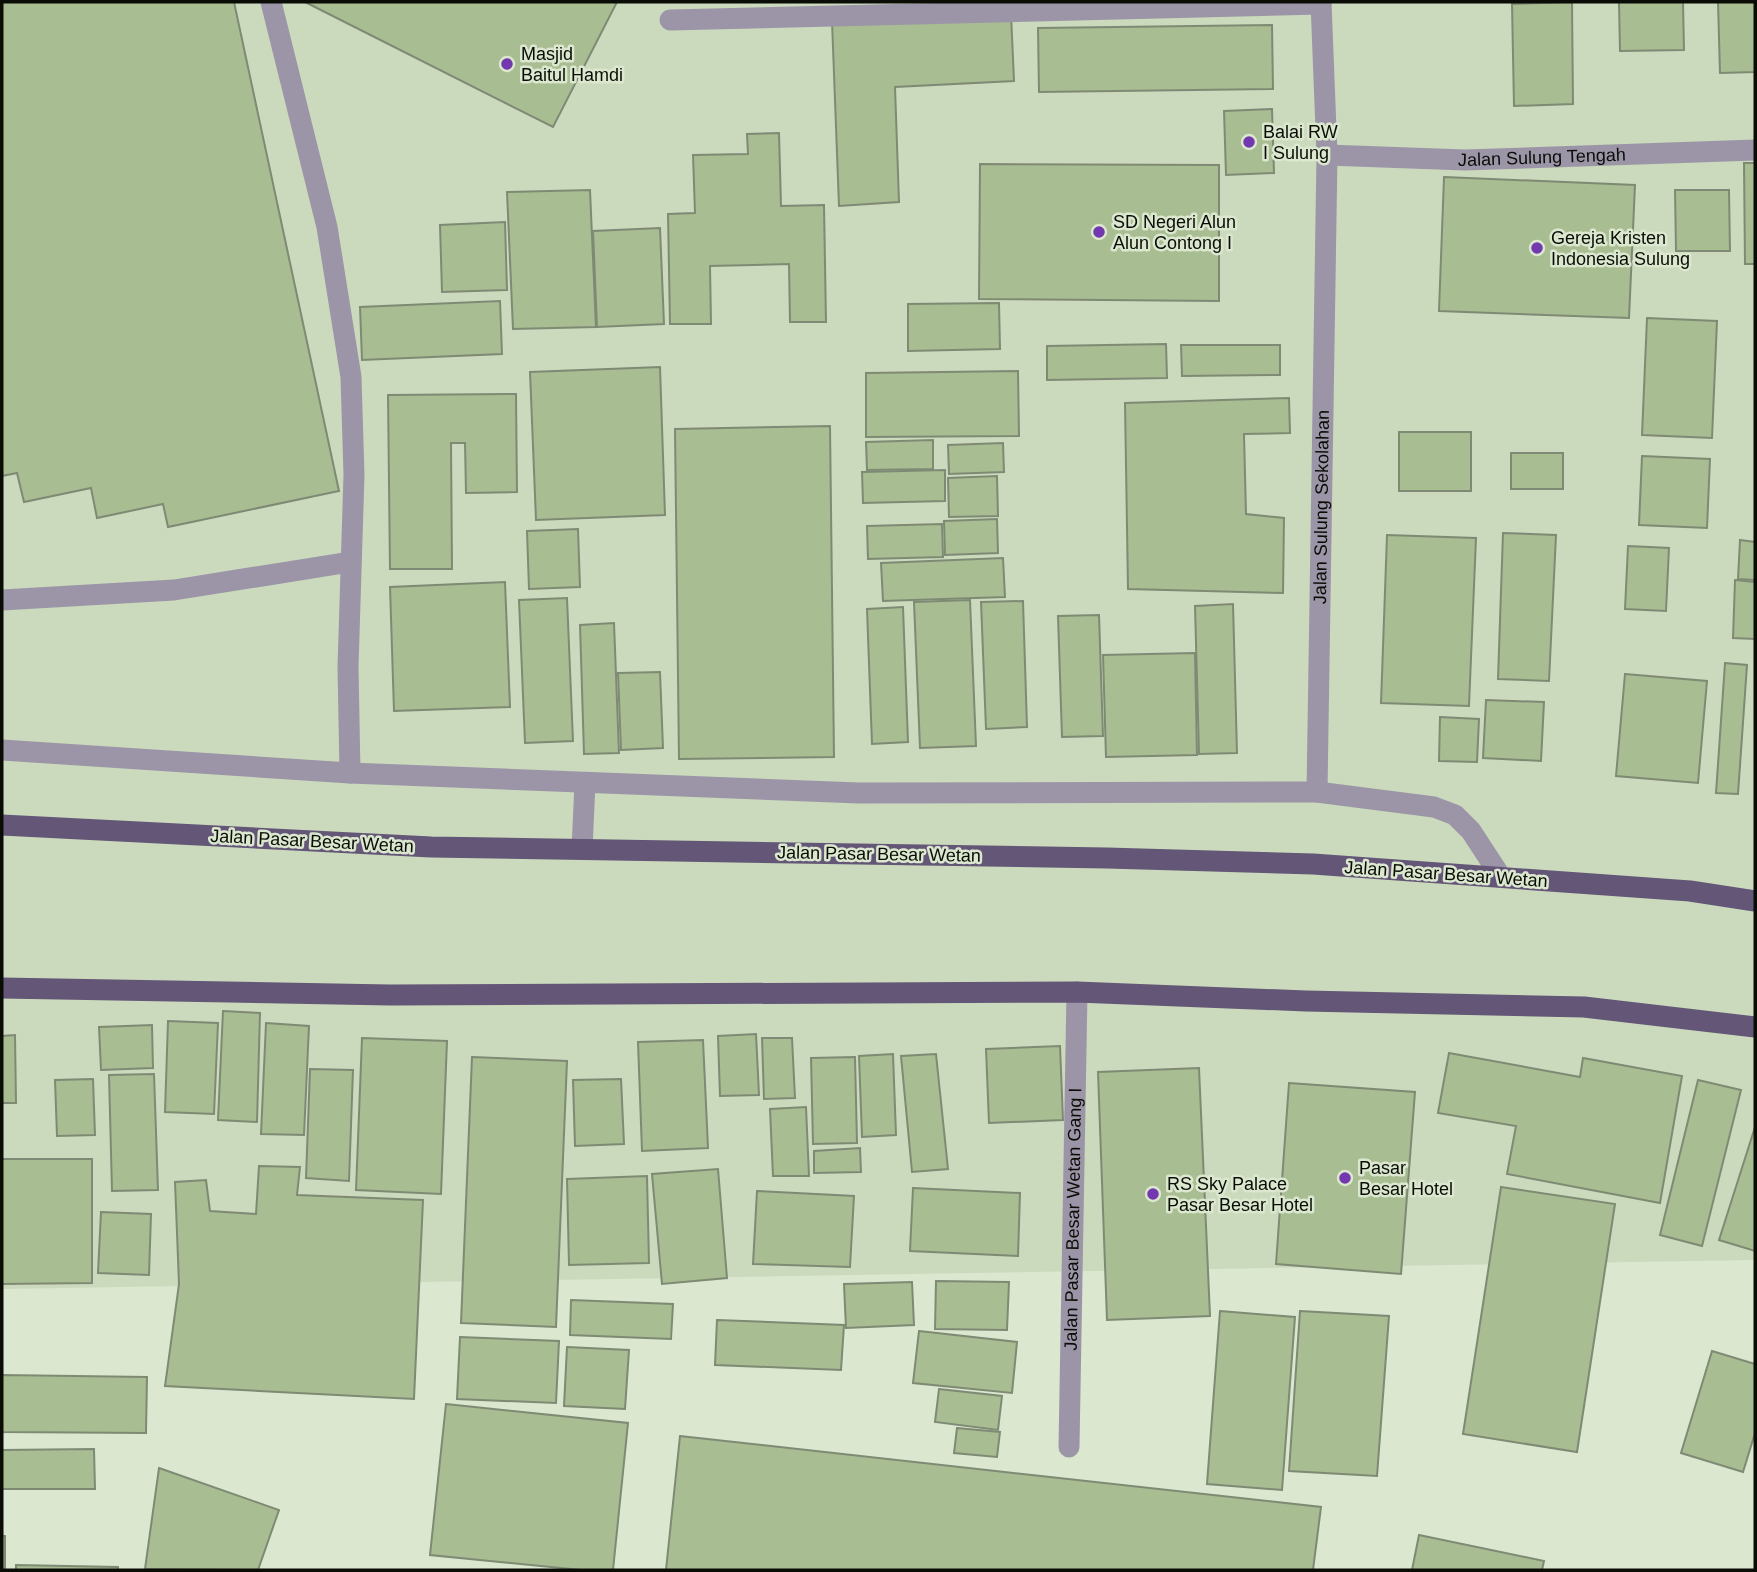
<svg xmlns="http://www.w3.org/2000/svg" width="1757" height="1572" font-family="Arial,sans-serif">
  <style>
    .built { fill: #cbdabc }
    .building { fill: #a8bd91; stroke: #7f8a75; stroke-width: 2 }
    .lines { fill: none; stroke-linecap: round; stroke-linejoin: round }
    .minor { stroke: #9c95a8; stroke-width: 21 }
    .major { stroke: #635677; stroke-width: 21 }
    .poi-dot { fill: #7238ae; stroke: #dbe7cf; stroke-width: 2.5 }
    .labels { text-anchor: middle; stroke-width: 5; stroke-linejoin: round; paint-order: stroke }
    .poi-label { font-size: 18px; fill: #0a0d06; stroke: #dbe7cf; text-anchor: start }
    .street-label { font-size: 18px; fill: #0a0d06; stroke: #dbe7cf }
  </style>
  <rect width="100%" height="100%" fill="#dbe7cf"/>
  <polygon class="built" points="2,2 1755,2 1755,1260 2,1289"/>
  <g class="building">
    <polygon points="2,2 234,2 339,491 168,527 163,504 97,518 91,488 24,502 17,473 2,476"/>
    <polygon points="305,2 617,2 553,127"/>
    <polygon points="1572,2 1573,104 1514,106 1512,4"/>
    <polygon points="1619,2 1683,2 1684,50 1620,51"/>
    <polygon points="1718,2 1755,2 1755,72 1720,73"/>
    <polygon points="1011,14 1014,81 895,87 899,202 839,206 832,21"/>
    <polygon points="1272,25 1273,89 1039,92 1038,28"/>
    <polygon points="1272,109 1274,173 1226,175 1224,111"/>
    <polygon points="779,133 781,206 824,205 826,322 790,322 789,264 710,266 711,324 670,324 668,214 695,213 693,155 748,154 747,134"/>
    <polygon points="1744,163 1755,163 1755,264 1745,264"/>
    <polygon points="980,164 1219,165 1219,301 979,299"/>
    <polygon points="1444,177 1635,185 1629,318 1439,311"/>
    <polygon points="590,190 596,327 513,329 507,192"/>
    <polygon points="1675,190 1729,190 1730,251 1676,251"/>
    <polygon points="505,222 507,290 442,292 440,225"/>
    <polygon points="660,228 664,324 597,327 593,231"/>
    <polygon points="500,301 502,354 362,360 360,307"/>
    <polygon points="999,303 1000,349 908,351 908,304"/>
    <polygon points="1647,318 1717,321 1712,438 1642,435"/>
    <polygon points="1166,344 1167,378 1047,380 1047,346"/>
    <polygon points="1181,345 1280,345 1280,375 1182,376"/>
    <polygon points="660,367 665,515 536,520 530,372"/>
    <polygon points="1018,371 1019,436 866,437 866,373"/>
    <polygon points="516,394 517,492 466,493 465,443 451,443 452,569 390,569 388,395"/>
    <polygon points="1289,398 1290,433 1244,434 1246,514 1284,518 1283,593 1128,589 1125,403"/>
    <polygon points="830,426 834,757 679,759 675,429"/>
    <rect x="1399" y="432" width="72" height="59"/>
    <polygon points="933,440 933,469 867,470 866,442"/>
    <polygon points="1003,443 1004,472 949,474 948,445"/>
    <rect x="1511" y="453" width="52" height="36"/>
    <polygon points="1642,456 1710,459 1707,528 1639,525"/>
    <polygon points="945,470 945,501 863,503 862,472"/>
    <polygon points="997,476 998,516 949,517 948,478"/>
    <polygon points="997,519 998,553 945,555 944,521"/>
    <polygon points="942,524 943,557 868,559 867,526"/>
    <polygon points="578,529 580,587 529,589 527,531"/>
    <polygon points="1503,533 1556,535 1549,681 1498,679"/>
    <polygon points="1387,535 1476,538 1469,706 1381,703"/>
    <polygon points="1740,540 1755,542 1755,580 1738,579"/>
    <polygon points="1628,546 1669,548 1666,611 1625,609"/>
    <polygon points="1003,558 1005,597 883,601 881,563"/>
    <polygon points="1735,580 1755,582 1755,639 1733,638"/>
    <polygon points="505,582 510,707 394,711 390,587"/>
    <polygon points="567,598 573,741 525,743 519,600"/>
    <polygon points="970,600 976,746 920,748 914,602"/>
    <polygon points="1023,601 1027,727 986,729 981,602"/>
    <polygon points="1233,604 1237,753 1199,754 1195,606"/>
    <polygon points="903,607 908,742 872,744 867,609"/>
    <polygon points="1099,615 1103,736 1062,737 1058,616"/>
    <polygon points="614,623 619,753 584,754 580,625"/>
    <polygon points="1195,653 1197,755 1106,757 1103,655"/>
    <polygon points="1725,663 1747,665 1738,794 1716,793"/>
    <polygon points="660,672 663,748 621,750 618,673"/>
    <polygon points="1625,674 1707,681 1698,783 1616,776"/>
    <polygon points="1486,700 1544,702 1541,761 1483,758"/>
    <polygon points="1440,717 1479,719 1477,762 1439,761"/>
    <polygon points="223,1011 260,1013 257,1122 218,1120"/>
    <polygon points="168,1021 218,1023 214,1114 165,1112"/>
    <polygon points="266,1023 309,1026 304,1135 261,1134"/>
    <polygon points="152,1025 153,1068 101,1070 99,1027"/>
    <polygon points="756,1034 759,1095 720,1096 718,1036"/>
    <polygon points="15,1035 16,1103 2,1103 2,1036"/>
    <polygon points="362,1038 447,1041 441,1194 356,1190"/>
    <polygon points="762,1038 792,1038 795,1098 764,1099"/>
    <polygon points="703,1040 708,1148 642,1151 638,1042"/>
    <polygon points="1060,1046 1063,1120 989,1123 986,1049"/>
    <polygon points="1449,1053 1580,1077 1583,1058 1682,1076 1660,1203 1507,1174 1516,1126 1438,1113"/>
    <polygon points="893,1054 896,1135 862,1137 859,1056"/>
    <polygon points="936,1054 948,1169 912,1172 901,1056"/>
    <polygon points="472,1057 567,1061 556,1327 461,1323"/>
    <polygon points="855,1057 857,1143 813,1144 811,1058"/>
    <polygon points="1199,1068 1210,1316 1107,1320 1098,1072"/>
    <polygon points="310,1069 353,1070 349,1181 306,1178"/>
    <polygon points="154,1074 158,1190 112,1191 109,1075"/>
    <polygon points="93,1079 95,1135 57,1136 55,1080"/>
    <polygon points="621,1079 624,1144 575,1146 573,1080"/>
    <polygon points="1698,1080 1741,1090 1702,1246 1660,1235"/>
    <polygon points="1289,1083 1415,1092 1401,1274 1276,1264"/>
    <polygon points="806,1107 809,1176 773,1176 770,1109"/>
    <polygon points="1755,1127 1755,1251 1719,1240"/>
    <polygon points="860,1148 861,1172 814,1173 814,1151"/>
    <polygon points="2,1159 92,1159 92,1283 2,1284"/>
    <polygon points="259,1166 300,1167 297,1195 423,1200 414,1399 165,1386 179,1284 175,1182 206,1180 210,1211 256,1214"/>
    <polygon points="718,1169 727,1278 662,1284 652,1174"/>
    <polygon points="647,1176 649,1263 569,1265 567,1179"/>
    <polygon points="1501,1187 1615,1204 1577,1452 1463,1434"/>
    <polygon points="913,1188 1020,1193 1018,1256 910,1251"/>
    <polygon points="757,1191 854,1196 850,1267 753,1264"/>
    <polygon points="101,1212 151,1214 149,1275 98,1273"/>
    <polygon points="936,1281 1009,1282 1007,1330 935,1329"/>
    <polygon points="912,1282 914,1325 846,1328 844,1284"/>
    <polygon points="571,1300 673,1304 671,1339 570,1335"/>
    <polygon points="1220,1311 1295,1317 1282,1490 1207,1484"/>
    <polygon points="1300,1311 1389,1316 1377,1476 1289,1471"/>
    <polygon points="717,1320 844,1325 841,1370 715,1365"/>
    <polygon points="919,1331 1017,1342 1012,1393 913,1383"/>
    <polygon points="460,1337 559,1341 556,1403 457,1399"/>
    <polygon points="567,1347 629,1350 625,1409 564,1406"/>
    <polygon points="1712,1351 1755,1364 1755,1433 1743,1472 1681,1453"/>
    <polygon points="2,1375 147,1377 146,1433 2,1432"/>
    <polygon points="939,1389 1002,1396 998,1430 935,1422"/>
    <polygon points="446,1404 628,1423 613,1570 581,1570 430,1555"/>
    <polygon points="957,1428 1000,1432 997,1457 954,1453"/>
    <polygon points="680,1436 1321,1507 1313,1570 666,1570"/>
    <polygon points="94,1449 95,1489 2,1489 2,1450"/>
    <polygon points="159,1468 279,1510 258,1570 145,1569"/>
    <polygon points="1419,1535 1544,1561 1542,1570 1412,1570"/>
    <rect x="2" y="1536" width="3" height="34"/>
    <polygon points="16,1565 118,1567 118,1570 16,1570"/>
  </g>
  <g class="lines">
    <g class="minor">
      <polyline points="271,2 327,227 351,377 354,475 348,667 350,773"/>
      <polyline points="670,20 1321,4"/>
      <path id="s1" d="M1327,155l138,5 290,-10"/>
      <polyline points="2,600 174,590 350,562"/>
      <polyline points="2,750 350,773 859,793 1317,792 1434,807 1455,815 1471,831 1501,877"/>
      <path id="s2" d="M1317,792l10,-637 -6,-153"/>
      <polyline points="582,849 585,783"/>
      <path id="s3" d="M1069,1447l8,-455"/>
    </g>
    <g class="major">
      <polyline points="2,825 431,847 1107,858 1313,864 1690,891 1755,901"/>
      <polyline points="2,988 390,995 1077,992 1306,1001 1584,1007 1755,1027"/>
    </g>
  </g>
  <g class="poi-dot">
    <circle cx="507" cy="64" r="7"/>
    <circle cx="1249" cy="142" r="7"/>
    <circle cx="1099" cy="232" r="7"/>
    <circle cx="1537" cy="248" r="7"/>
    <circle cx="1345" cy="1178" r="7"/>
    <circle cx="1153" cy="1194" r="7"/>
  </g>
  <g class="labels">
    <g class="poi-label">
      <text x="521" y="60">Masjid<tspan x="521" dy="21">Baitul Hamdi</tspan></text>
      <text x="1263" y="138">Balai RW<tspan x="1263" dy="21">I Sulung</tspan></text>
      <text x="1113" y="228">SD Negeri Alun<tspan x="1113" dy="21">Alun Contong I</tspan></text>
      <text x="1551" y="244">Gereja Kristen<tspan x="1551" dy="21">Indonesia Sulung</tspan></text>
      <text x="1359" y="1174">Pasar<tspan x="1359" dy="21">Besar Hotel</tspan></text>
      <text x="1167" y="1190">RS Sky Palace<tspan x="1167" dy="21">Pasar Besar Hotel</tspan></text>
    </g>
    <g class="street-label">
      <text dy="6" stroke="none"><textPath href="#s1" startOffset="215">Jalan Sulung Tengah</textPath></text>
      <text dy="6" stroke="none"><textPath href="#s2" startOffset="285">Jalan Sulung Sekolahan</textPath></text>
      <text transform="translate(312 841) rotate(3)" y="6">Jalan Pasar Besar Wetan</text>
      <text transform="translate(879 854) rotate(1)" y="6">Jalan Pasar Besar Wetan</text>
      <text transform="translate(1446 874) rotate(4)" y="6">Jalan Pasar Besar Wetan</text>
      <text dy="6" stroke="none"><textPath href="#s3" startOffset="228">Jalan Pasar Besar Wetan Gang I</textPath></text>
    </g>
  </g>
  <rect width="1757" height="1572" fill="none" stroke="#0a0d06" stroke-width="7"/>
</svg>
